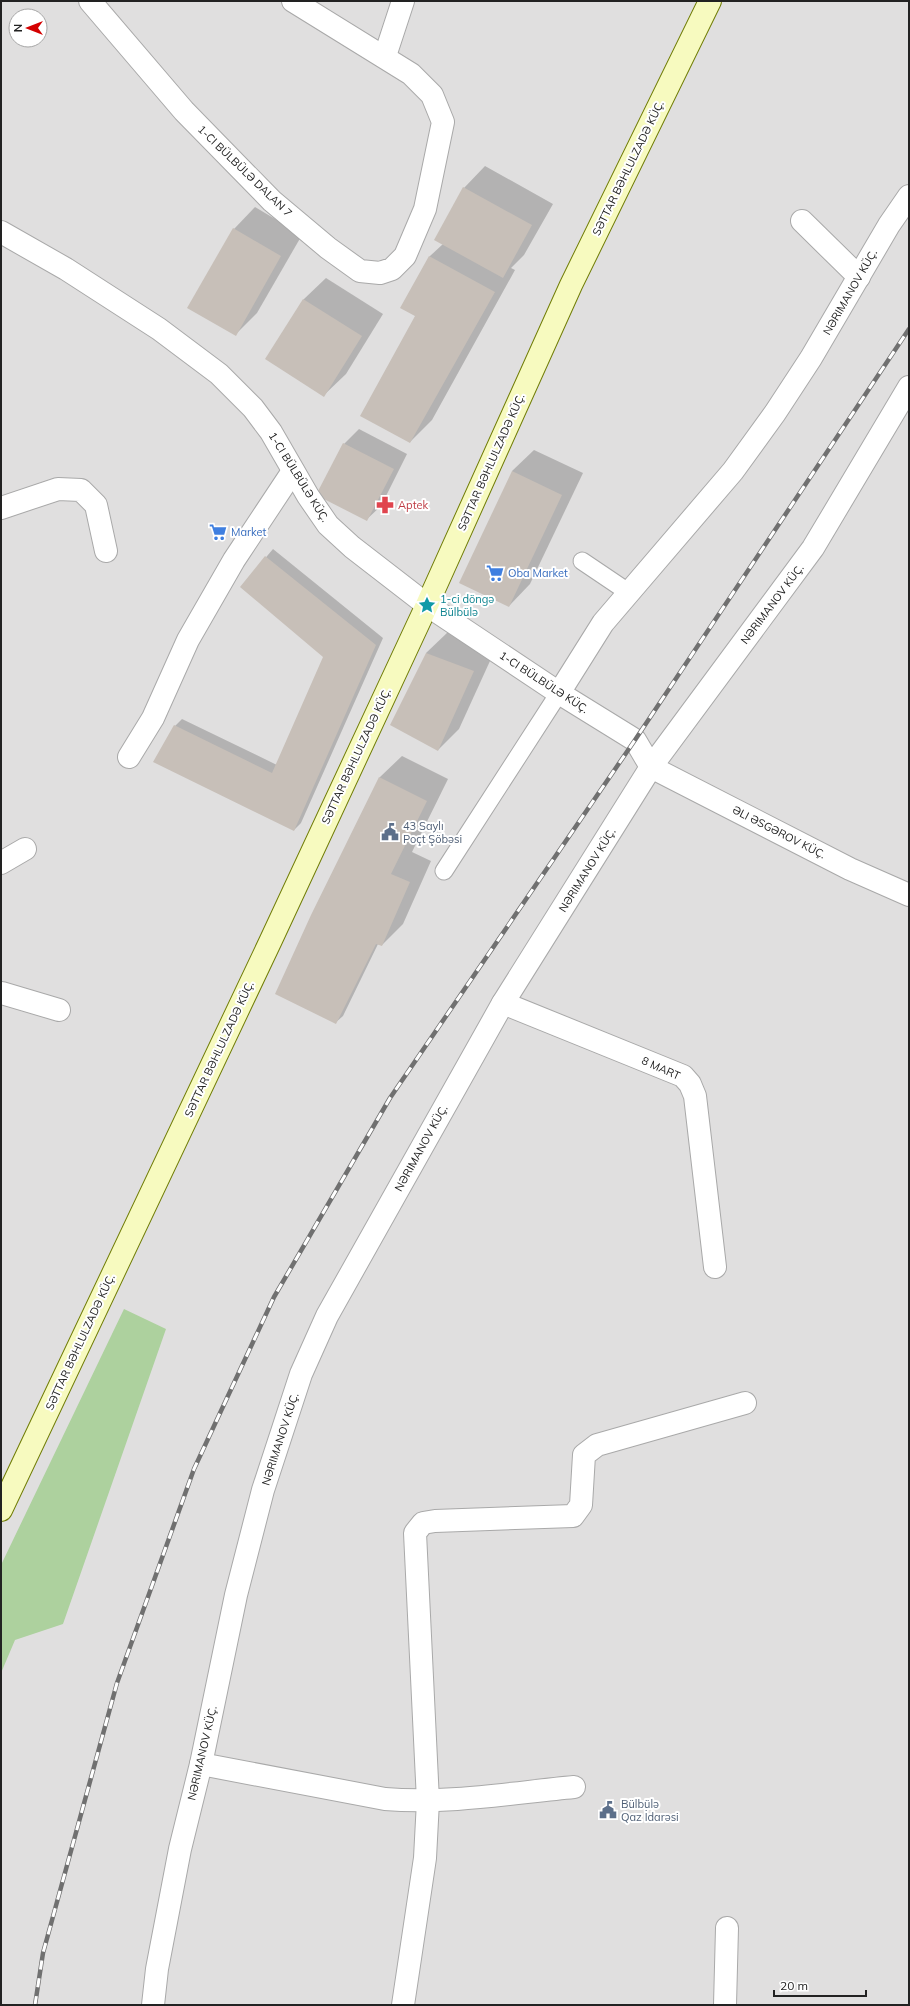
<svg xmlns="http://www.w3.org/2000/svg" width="910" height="2006" font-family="Mulish,sans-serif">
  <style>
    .residential { fill: #e0dfdf; fill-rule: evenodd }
    .forest { fill: #add19e }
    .shadow { fill: #0003 }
    .building { fill: #c7bfb8 }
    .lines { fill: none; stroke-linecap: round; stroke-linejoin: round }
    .service-casing { stroke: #a9a9a9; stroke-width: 19 }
    .minor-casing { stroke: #a9a9a9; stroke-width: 24 }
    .secondary-casing { stroke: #707d05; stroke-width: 24 }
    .service { stroke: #fff; stroke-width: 17 }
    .minor { stroke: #fff; stroke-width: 22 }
    .secondary { stroke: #f7fabf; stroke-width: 22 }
    .rail-casing { stroke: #707070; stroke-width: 4.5 }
    .rail { stroke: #fff; stroke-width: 3; stroke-dasharray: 9; stroke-linecap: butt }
    .labels { text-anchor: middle; stroke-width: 4; stroke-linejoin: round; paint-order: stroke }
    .street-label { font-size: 11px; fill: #222; stroke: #fff }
    .health-label { font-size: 11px; fill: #be3a42; stroke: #fff; text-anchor: start }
    .shop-label { font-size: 11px; fill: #366cbe; stroke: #fff; text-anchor: start }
    .culture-label { font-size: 11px; fill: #0d838f; stroke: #fff; text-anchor: start }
    .service-label { font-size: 11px; fill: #4e5e75; stroke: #fff; text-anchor: start }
  </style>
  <rect width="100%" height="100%" fill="#f2efe9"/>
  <path class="residential" d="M1,1h908v2004h-908zM16,16h24v24h-24z"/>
  <polygon class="forest" points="124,1309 166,1329 63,1624 15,1640 1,1673 1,1565"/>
  <g class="shadow">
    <polygon points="485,166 553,204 524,255 511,268 515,270 432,420 410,442 416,316 402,308 430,256 443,244 464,188"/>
    <polygon points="255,207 302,235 257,313 236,334 189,307 234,229"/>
    <polygon points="326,278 383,314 346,374 324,395 267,359 304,299"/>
    <polygon points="359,429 407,454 381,506 366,520 344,444"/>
    <polygon points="534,450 583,473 530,584 509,606 512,471"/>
    <polygon points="273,549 383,638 301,823 294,830 175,726 182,719 277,765 325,656 241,587"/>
    <polygon points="448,632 495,650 459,729 438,750 426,653"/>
    <polygon points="402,756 448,779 412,852 431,861 403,924 382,945 378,944 343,1016 335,1023 312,916 380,777"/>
  </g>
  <g class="building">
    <polygon points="463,187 532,225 503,278 434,240"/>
    <polygon points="233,228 281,256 236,336 187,308"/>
    <polygon points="429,256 495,292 410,443 360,416 415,316 400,308"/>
    <polygon points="303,299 362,336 324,397 265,359"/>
    <polygon points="343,443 394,469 367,521 316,495"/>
    <polygon points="512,471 562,495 509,607 459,583"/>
    <polygon points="265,556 376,645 294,831 153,762 174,725 272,773 323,657 240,587"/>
    <polygon points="426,653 474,671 438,751 390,725"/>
    <polygon points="379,777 427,801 391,874 410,882 382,946 376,944 336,1024 275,994 311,915"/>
  </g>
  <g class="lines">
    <g class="service-casing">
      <g id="service">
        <polyline points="582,561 628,592"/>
        <polyline points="444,871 559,693"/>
      </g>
    </g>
    <g class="minor-casing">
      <g id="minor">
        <polyline points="90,1 184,111 272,201 328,248 360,271 380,273 392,269 405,256 425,209 443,122 432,95 411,74 293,1"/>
        <polyline points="385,56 403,1"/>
        <polyline points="802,221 859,277"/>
        <polyline points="1,232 66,269 159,329 219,374 253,408 271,432 308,496 328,525 352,547 427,605 559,693 635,740 651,767 850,869 909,895"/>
        <polyline points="1,508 58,489 81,490 96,505 106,551"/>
        <polyline points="559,693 603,623 733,471 775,413 811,358 889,225 909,196"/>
        <polyline points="129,757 153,718 188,640 234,560 293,471"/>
        <polyline points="1,863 25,849"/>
        <polyline points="2,993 59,1010"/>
        <polyline points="503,1003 683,1076 690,1084 695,1096 715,1267"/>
        <path d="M201,1764l184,35c63,5 126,-6 189,-12"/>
        <polyline points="153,2005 157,1969 180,1849 201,1764 236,1595 263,1490 301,1374 327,1316 503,1003 651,767 813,548 909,387"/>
        <polyline points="403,2005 425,1858 428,1801 415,1533 423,1523 435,1521 573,1516 581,1505 584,1455 597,1445 745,1403"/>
        <polyline points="725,2005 727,1928"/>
      </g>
    </g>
    <g class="secondary-casing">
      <polyline id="secondary" points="1,1510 271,940 427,605 571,285 710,1"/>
    </g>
    <use href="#service" class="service"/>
    <use href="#minor" class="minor"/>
    <use href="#secondary" class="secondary"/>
    <g class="rail-casing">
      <polyline id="rail" points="35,2005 43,1953 117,1683 194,1469 274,1297 390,1098 635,740 909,329"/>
    </g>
    <use href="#rail" class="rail"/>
  </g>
  <defs>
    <g id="pharmacy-bare" transform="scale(1.38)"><path d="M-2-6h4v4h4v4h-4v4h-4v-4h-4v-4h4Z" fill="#e0444e" stroke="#fff" stroke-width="2.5" paint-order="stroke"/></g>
    <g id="supermarket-bare" transform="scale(1.38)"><path d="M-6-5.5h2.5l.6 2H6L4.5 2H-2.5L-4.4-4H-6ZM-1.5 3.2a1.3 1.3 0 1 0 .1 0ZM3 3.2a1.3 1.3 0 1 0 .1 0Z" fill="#3f7fe0" stroke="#fff" stroke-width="2.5" paint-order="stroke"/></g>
    <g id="sight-bare" transform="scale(1.38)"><path d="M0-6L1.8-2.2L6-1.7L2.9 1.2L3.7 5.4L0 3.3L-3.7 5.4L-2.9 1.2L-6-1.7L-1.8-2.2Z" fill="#0f9aa8" stroke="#fff" stroke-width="2.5" paint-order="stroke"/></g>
    <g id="civic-bare" transform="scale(1.38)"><path d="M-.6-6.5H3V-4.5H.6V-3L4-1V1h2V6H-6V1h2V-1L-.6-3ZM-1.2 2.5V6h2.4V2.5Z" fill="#5c6f8a" stroke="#fff" stroke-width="2.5" paint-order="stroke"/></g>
  </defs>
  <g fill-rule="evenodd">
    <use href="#pharmacy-bare" x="385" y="505"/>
    <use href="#supermarket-bare" x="218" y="532"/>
    <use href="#supermarket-bare" x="495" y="573"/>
    <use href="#sight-bare" x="427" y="605"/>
    <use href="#civic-bare" x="390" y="832"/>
    <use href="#civic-bare" x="608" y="1810"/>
  </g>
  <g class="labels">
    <g class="street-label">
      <text transform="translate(628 168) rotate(-64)" y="4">SƏTTAR BƏHLULZADƏ KÜÇ.</text>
      <text transform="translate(245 171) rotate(44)" y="4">1-CI BÜLBÜLƏ DALAN 7</text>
      <text transform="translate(850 292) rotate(-60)" y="4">NƏRIMANOV KÜÇ.</text>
      <text transform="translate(491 462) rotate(-66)" y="4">SƏTTAR BƏHLULZADƏ KÜÇ.</text>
      <text transform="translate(299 477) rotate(58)" y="4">1-CI BÜLBÜLƏ KÜÇ.</text>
      <text transform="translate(772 604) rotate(-53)" y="4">NƏRIMANOV KÜÇ.</text>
      <text transform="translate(544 682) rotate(33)" y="4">1-CI BÜLBÜLƏ KÜÇ.</text>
      <text transform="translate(356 756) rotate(-65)" y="4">SƏTTAR BƏHLULZADƏ KÜÇ.</text>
      <text transform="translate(779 832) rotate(27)" y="4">ƏLI ƏSGƏROV KÜÇ.</text>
      <text transform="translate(587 870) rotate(-58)" y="4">NƏRIMANOV KÜÇ.</text>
      <text transform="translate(219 1049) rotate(-65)" y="4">SƏTTAR BƏHLULZADƏ KÜÇ.</text>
      <text transform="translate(661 1068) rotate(24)" y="4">8 MART</text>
      <text transform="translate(421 1148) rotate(-61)" y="4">NƏRIMANOV KÜÇ.</text>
      <text transform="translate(80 1342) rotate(-65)" y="4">SƏTTAR BƏHLULZADƏ KÜÇ.</text>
      <text transform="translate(280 1439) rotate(-72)" y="4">NƏRIMANOV KÜÇ.</text>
      <text transform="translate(202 1753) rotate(-77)" y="4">NƏRIMANOV KÜÇ.</text>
    </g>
    <g class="health-label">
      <text x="398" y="509">Aptek</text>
    </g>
    <g class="shop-label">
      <text x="231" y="536">Market</text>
      <text x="508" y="577">Oba Market</text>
    </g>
    <g class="culture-label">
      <text x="440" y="603">1-ci döngə<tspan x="440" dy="13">Bülbülə</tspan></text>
    </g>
    <g class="service-label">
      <text x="403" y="830">43 Saylı<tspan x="403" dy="13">Poçt Şöbəsi</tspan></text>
      <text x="621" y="1808">Bülbülə<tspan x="621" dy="13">Qaz İdarəsi</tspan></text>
    </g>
  </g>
  <rect width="910" height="2006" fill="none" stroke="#222222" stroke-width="4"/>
  <g transform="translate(28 28) rotate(270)"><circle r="19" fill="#ffffff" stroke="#a7a7a7"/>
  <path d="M0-3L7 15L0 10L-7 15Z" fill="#d40000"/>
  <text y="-6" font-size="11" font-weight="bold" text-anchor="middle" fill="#222222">N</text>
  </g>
  <path d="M774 1990v6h92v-6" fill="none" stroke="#222222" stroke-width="2"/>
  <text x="780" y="1990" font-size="12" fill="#222222" stroke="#ffffff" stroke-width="3" paint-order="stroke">20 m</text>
</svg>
